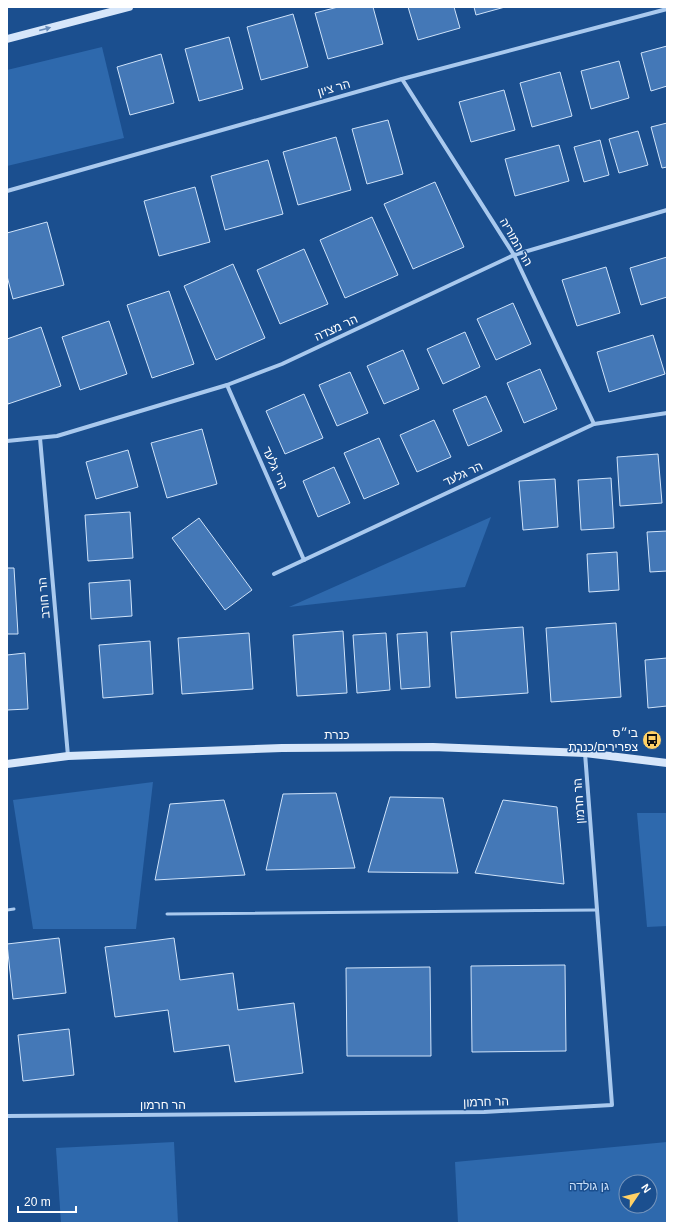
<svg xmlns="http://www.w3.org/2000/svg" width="674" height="1230" font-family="Arial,Heebo,sans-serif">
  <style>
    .green { fill: #2e69ad; fill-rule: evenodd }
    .building { fill: #4478b7; stroke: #cfe3fa }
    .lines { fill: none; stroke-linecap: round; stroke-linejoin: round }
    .lane { stroke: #a9c9ee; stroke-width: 3 }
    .street { stroke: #a9c9ee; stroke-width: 4 }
    .secondary { stroke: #d6e6fa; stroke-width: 8 }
    .oneway { fill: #668bba }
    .labels { text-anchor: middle; stroke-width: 3; stroke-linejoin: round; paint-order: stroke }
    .street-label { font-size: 12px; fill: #fff; stroke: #1b4f8f }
    .poi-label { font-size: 12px; fill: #fff; stroke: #1b4f8f; text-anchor: end }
    .park-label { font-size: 12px; fill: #cfe3fa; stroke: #1b4f8f }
  </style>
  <rect width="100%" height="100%" fill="#1b4f8f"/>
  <g class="green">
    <polygon points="102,47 124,138 7,166 7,70"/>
    <polygon points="491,517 465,587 289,607"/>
    <polygon points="153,782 136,929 33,929 13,800"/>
    <polygon points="637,813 667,813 667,926 647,927"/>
    <polygon points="174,1142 178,1223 61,1223 56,1148"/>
    <path d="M667,1142v81h-209l-3,-61zM626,1182h24v24h-24z"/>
  </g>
  <g class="building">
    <polygon points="338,7 373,7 383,44 328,59 315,13"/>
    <polygon points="408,7 454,7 460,28 418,40"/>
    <polygon points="474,7 505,7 476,15"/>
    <polygon points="293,14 308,67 261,80 247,27"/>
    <polygon points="229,37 243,89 199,101 185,49"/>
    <polygon points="667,46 667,86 651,91 641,53"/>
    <polygon points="161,54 174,103 130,115 117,67"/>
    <polygon points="619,61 629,98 591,109 581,71"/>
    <polygon points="560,72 572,116 532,127 520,83"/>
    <polygon points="504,90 515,130 471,142 459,102"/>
    <polygon points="388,120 403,174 367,184 352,129"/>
    <polygon points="667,123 667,167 662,168 651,127"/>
    <polygon points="638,131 648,165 619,173 609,139"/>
    <polygon points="336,137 351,190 298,205 283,152"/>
    <polygon points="600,140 609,175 584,182 574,147"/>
    <polygon points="559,145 569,181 515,196 505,159"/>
    <polygon points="268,160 283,214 225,230 211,176"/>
    <polygon points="435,182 464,247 413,269 384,204"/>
    <polygon points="195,187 210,242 159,256 144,201"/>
    <polygon points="372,217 398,275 345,298 320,240"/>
    <polygon points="47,222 64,285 13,299 7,276 7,233"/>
    <polygon points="304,249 328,304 280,324 257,270"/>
    <polygon points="667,257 667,297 641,305 630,268"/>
    <polygon points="233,264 265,338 216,360 184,286"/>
    <polygon points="606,267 620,313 577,326 562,280"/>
    <polygon points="169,291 194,364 152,378 127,305"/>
    <polygon points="513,303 531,344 496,360 477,319"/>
    <polygon points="109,321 127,374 80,390 62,337"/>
    <polygon points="41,327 61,386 8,404 7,400 7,339"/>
    <polygon points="465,332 480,367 443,384 427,349"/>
    <polygon points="653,335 665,374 609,392 597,352"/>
    <polygon points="403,350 419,389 384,404 367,366"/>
    <polygon points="540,369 557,409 524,423 507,383"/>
    <polygon points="350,372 368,413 337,426 319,385"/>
    <polygon points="304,394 323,438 285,454 266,411"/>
    <polygon points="486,396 502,431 468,446 453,410"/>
    <polygon points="434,420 451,457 417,472 400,435"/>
    <polygon points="202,429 217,484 167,498 151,443"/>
    <polygon points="379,438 399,484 364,499 344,453"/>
    <polygon points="128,450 138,487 96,499 86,462"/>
    <polygon points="658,454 662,503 620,506 617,457"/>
    <polygon points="334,467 350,503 318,517 303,481"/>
    <polygon points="611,478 614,528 581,530 578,480"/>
    <polygon points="555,479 558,527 523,530 519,481"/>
    <polygon points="130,512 133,558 88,561 85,515"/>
    <polygon points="199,518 252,590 225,610 172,538"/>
    <polygon points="667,531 667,571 650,572 647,532"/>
    <polygon points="617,552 619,590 589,592 587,554"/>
    <polygon points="7,568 14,568 18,634 7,634"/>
    <polygon points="130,580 132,616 91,619 89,583"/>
    <polygon points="616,623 621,697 551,702 546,628"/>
    <polygon points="523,627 528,693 456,698 451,632"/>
    <polygon points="343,631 347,693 297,696 293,635"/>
    <polygon points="427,632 430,687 401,689 397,634"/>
    <polygon points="249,633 253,689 182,694 178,638"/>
    <polygon points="386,633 390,690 357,693 353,635"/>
    <polygon points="150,641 153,694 103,698 99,645"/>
    <polygon points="25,653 28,709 7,710 7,655"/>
    <polygon points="667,658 667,706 648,708 645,660"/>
    <polygon points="336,793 355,868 266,870 283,794"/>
    <polygon points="390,797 443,798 458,873 368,872"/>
    <polygon points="224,800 245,875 155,880 170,804"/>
    <polygon points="503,800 557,807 564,884 475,873"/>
    <polygon points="59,938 66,993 13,999 7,944"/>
    <polygon points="174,938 180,980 233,973 238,1010 294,1003 303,1073 235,1082 229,1045 174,1052 168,1010 115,1017 105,947"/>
    <polygon points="565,965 566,1051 472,1052 471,966"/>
    <polygon points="430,967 431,1056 347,1056 346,968"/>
    <polygon points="69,1029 74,1075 23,1081 18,1035"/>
  </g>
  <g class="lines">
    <g class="lane">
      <polyline points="7,910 14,909"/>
      <polyline points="167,914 597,910"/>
    </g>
    <g class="street">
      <polyline points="402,79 514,255 594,424"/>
      <polyline points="7,191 402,79 667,9"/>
      <polyline points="227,385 304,560"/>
      <polyline points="40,438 68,756"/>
      <polyline points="7,441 57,436 227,385 282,364 514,255 667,210"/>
      <polyline points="274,574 594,424 667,413"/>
      <polyline points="7,1116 484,1112 612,1105 585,753"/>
    </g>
    <g class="secondary">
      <polyline points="7,39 129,7"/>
      <polyline points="7,764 68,756 282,748 433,747 585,753 667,763"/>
    </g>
  </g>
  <defs><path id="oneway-solid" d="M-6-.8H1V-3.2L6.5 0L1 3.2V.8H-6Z"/></defs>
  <use class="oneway" href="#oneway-solid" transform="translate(45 29) rotate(-15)"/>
  <defs>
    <g id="bus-disc" transform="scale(1)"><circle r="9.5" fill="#ffd166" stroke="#1b4f8f"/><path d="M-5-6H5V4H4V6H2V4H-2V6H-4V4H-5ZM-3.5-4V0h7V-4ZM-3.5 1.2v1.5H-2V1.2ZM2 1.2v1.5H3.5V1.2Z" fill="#111"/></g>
  </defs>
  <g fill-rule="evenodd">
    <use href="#bus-disc" x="652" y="740"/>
  </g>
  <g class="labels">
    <g class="street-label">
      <text transform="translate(334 88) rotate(-16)" y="4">הר ציון</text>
      <text transform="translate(516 242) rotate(60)" y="4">הר המוריה</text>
      <text transform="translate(336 328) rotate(-25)" y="4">הר מצדה</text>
      <text transform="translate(275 468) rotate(66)" y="4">הרי גלעד</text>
      <text transform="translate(463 474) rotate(-25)" y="4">הר גלעד</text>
      <text transform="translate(44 598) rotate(-95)" y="4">הר חורב</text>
      <text x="337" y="739">כנרת</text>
      <text transform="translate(579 801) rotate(-94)" y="4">הר חרמון</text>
      <text transform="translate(486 1102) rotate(-2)" y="4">הר חרמון</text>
      <text x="163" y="1109">הר חרמון</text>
    </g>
    <g class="poi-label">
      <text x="638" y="737">בי״ס<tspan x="638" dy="14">צפרירים/כנרת</tspan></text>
    </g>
    <g class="park-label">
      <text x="589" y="1190">גן גולדה</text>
    </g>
  </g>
  <rect width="674" height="1230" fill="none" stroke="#ffffff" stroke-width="16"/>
  <g transform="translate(638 1194) rotate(55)"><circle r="19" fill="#1b4f8f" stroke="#7695bc"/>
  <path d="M0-3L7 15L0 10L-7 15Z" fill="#ffd166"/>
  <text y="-6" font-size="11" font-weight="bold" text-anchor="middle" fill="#ffffff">N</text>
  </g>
  <path d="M18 1206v6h58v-6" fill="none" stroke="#ffffff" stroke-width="2"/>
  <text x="24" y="1206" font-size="12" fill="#ffffff" stroke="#1b4f8f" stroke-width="3" paint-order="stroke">20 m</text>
</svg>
